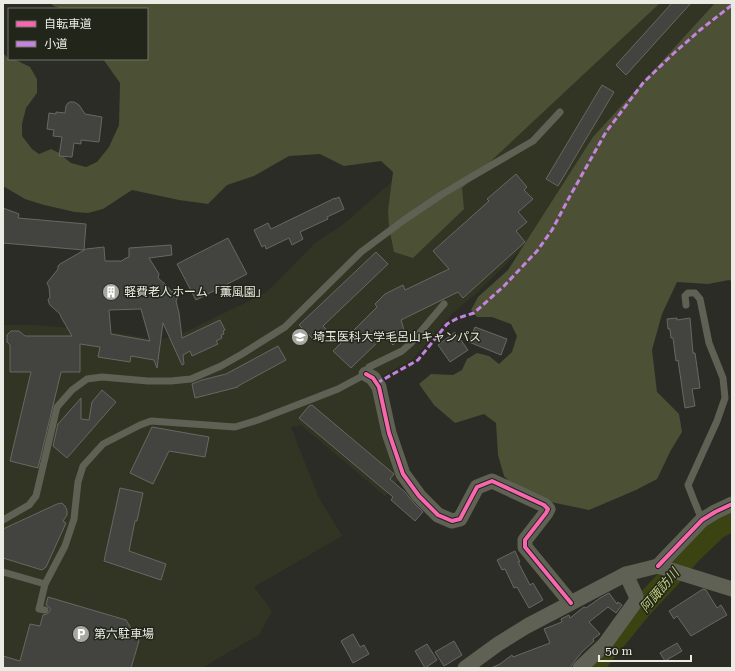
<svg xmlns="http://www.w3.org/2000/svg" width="735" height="671" font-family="'Roboto Serif','Noto Sans JP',serif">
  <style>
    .built { fill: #323524 }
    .green { fill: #4c5035 }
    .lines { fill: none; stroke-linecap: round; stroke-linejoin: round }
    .river { stroke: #3b4313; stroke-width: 22 }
    .building { fill: #43443f; stroke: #676862; fill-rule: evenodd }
    .lane { stroke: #5e6153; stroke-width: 7 }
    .street { stroke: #5e6153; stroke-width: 15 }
    .quiet { stroke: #c483df; stroke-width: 3; stroke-dasharray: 6 3; stroke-linecap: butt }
    .cycleway-casing { stroke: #222519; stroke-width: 6 }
    .cycleway { stroke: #f766af; stroke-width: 4 }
    .labels { text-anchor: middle; stroke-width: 3; stroke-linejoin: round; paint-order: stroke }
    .poi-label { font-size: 12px; fill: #eaece4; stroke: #222519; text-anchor: start }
    .water-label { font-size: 13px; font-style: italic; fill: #bdcb7c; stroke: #222519 }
  </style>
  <rect width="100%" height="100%" fill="#2b2c25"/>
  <polygon class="built" points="582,3 732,3 537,234 478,292 453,313 413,359 374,381 401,476 385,496 301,425 291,427 318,496 342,536 254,587 272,611 259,635 227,653 202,668 3,668 3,325 31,325 90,329 159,340 179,335 267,292 315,243 345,223 381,191 430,151"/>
  <g class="green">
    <polygon points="50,3 660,3 462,188 464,209 413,258 394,252 389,227 388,211 393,172 381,161 344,166 320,154 289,156 254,176 227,185 208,204 179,200 132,190 103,209 88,213 75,212 44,205 25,199 3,186 3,53 9,59 16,60 30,67 37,79 37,93 26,108 22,124 22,136 32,149 39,154 51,149 59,153 71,163 86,167 97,162 109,147 119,125 120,83 103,59 147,59 147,9 62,9 54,6"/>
    <polygon points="715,3 732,3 732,281 729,280 708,284 677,282 662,314 652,350 657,392 679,414 682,432 671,450 657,479 636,490 589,510 541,500 515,487 504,476 498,455 496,423 484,414 455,423 434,405 419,384 431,374 453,375 462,370 467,359 477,353 489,356 499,364 512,352 517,336 511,324 492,317 477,317 471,310 478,297 508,270 593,137"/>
  </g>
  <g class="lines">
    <polyline class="river" points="592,668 641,608 669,578 691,553 717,528 732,521"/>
  </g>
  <g class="building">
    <polygon points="672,3 691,3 626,75 616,65"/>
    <polygon points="602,85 614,92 558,186 546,179"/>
    <polygon points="70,102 74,102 79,105 85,114 102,117 99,142 81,140 81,144 74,143 72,157 59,156 62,137 53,136 54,130 47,129 49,113 56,114 56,112 65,113 66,106 68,103"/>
    <polygon points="516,174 527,187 524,190 533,199 518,212 527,222 516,231 525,242 463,298 458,292 401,320 405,333 393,345 384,336 351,368 333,351 377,307 375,304 385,294 403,285 405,290 449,269 433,251 489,201 487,199"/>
    <polygon points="339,197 344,209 327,217 328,219 300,232 303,239 292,245 289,238 266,249 265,245 262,247 254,230 268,223 271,229 335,198 335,199"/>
    <polygon points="3,208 19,214 18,218 86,224 84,250 3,243"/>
    <polygon points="228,238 247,274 196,300 177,264"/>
    <path d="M171,245l1,10 -23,3 10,16 -1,4 8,7 5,6 8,3 -3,7 3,12 3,25 38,-18 5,10 -2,1 1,3 -3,1 1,3 -6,3 2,3 -26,12 -2,-5 -7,4 1,9 -2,1 -19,-42 -6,45 -3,-8 -23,-4 -1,6 -32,-5 2,-10 -20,-3v28h-19l-23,96 -28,-7 21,-89h-21v-27l-3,-3v-7l4,-4h8l6,5h47l-11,-19 -1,-3 -10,-9 -1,-2 -1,-3 2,-3 -1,-10 -2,-4 11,-14v-3l2,-2 26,-15 18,-2 1,14h17l2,-2 5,-2v-9zM141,309l9,32 -39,-7 -2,-24z"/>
    <polygon points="376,252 388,264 323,326 327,330 315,341 299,325"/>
    <polygon points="677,318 677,320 690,318 693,353 695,353 700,388 692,389 695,406 685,408 678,360 676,361 673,338 671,338 670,329 668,329 667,319"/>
    <polygon points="475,327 507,339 501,355 469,342"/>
    <polygon points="455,332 468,350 450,362 438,345"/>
    <polygon points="278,346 286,360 238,386 238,387 195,398 192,384 202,380 226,374"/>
    <polygon points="102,390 116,402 67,458 53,446 58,424 81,398 81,419 89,420 92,402"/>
    <polygon points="312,405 394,474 390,479 405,492 413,502 423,512 415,521 391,500 393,497 299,418 309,406"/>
    <polygon points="152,427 209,437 205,457 169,451 153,484 130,473"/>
    <polygon points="120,488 143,493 137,521 135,521 129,551 166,564 161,580 104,561"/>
    <polygon points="62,503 65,506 67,510 67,515 63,521 66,523 46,567 42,570 3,558 3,529 57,504"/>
    <polygon points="515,551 520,562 518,562 530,585 533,583 543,600 529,608 517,587 514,588 505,569 502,570 497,560"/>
    <polygon points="703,589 706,590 717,608 721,605 727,615 691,636 677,616 674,619 669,611"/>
    <polygon points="609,593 617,604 618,602 622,605 616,613 608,607 589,622 600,634 593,639 594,641 582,652 574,662 570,668 491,668 500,664 512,655 513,657 550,643 544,629 562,622 561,619 569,615 570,618 584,607 586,608 600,598"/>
    <polygon points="48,597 126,620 139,641 131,668 3,668 3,656 20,661 30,624 40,626 43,615 47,614 50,611 50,608 46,605"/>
    <polygon points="353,634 360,647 364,645 369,654 353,663 341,641"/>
    <polygon points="454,641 462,655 444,666 435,652"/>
    <polygon points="677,643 682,651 665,661 660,653"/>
    <polygon points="427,644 437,660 425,668 415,651"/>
  </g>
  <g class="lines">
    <g class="lane">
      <polyline points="686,305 685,296 688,293 695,293 700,299 709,343 723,378 725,398 717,421 688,485 693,498 702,520"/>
      <polyline points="3,520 29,505 36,496 57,407 72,390 87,379 102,377 148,381 171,381 191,379 221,366 242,354 285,327 361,252 404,220 441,195 471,177 533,141 560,112"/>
      <polyline points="3,572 45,584"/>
      <polyline points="45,610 39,609 45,584 65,546 74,519 78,482 83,466 103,444 140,425 151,421 235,427 258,420 338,389 366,374 369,367 402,351 411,343 444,304"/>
    </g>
    <g class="street">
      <polyline points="366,374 373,378 379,387 389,433 403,474 419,496 438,515 452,521 460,519 477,487 492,481 544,505 548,509 546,513 525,540 525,547 571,603"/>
      <polyline points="658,566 702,520 715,512 732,504"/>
      <polyline points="465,668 498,644 527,626 626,574 658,566 732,589"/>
      <polyline points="580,668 605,644 636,601 636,596 626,574"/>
    </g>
    <polyline class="quiet" points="377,383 418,360 447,324 458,318 474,313 504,286 537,251 552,230 570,196 606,132 643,83 673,54 700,30 732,5"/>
    <g class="cycleway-casing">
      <g id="cycleway">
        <polyline points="366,374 373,378 379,387 389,433 403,474 419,496 438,515 452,521 460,519 477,487 492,481 544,505 548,509 546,513 525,540 525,547 571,603"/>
        <polyline points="658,566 702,520 715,512 732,504"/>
      </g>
    </g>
    <use href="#cycleway" class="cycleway"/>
  </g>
  <defs>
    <g id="building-disc" transform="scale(0.9)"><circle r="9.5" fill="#a7a9a1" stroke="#222519"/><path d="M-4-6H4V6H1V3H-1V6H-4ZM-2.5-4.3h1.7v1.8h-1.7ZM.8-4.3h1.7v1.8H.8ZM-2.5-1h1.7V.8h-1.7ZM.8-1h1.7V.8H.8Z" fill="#fff"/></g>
    <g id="university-disc" transform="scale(0.9)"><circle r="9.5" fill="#a7a9a1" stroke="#222519"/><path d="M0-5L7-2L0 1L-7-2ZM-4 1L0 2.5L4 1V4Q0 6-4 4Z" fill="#fff"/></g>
    <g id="parking-disc" transform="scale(0.9)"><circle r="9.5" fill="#a7a9a1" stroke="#222519"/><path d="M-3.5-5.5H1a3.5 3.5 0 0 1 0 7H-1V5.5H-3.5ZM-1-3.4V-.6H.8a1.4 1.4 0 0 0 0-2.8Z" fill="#fff"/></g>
  </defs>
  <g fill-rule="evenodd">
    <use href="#building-disc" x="111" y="292"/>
    <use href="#university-disc" x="300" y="337"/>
    <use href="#parking-disc" x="81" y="634"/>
  </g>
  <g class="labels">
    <g class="poi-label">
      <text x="124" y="296">軽費老人ホーム「薫風園」</text>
      <text x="313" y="341">埼玉医科大学毛呂山キャンパス</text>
      <text x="94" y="638">第六駐車場</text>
    </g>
    <g class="water-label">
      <text transform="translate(659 590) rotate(-50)" y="5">阿諏訪川</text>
    </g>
  </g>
  <rect width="735" height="671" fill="none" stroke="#eaece4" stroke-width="8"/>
  <rect x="8" y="8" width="140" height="52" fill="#222519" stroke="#72756a"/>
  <rect x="16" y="21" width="20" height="6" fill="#f766af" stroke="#72756a"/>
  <text x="44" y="28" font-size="12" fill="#eaece4">自転車道</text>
  <rect x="16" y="41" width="20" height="6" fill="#c483df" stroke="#72756a"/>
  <text x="44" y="48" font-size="12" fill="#eaece4">小道</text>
  <path d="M599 655v6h92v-6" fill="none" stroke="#eaece4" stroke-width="2"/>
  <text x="605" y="655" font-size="12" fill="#eaece4" stroke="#222519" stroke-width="3" paint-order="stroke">50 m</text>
</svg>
